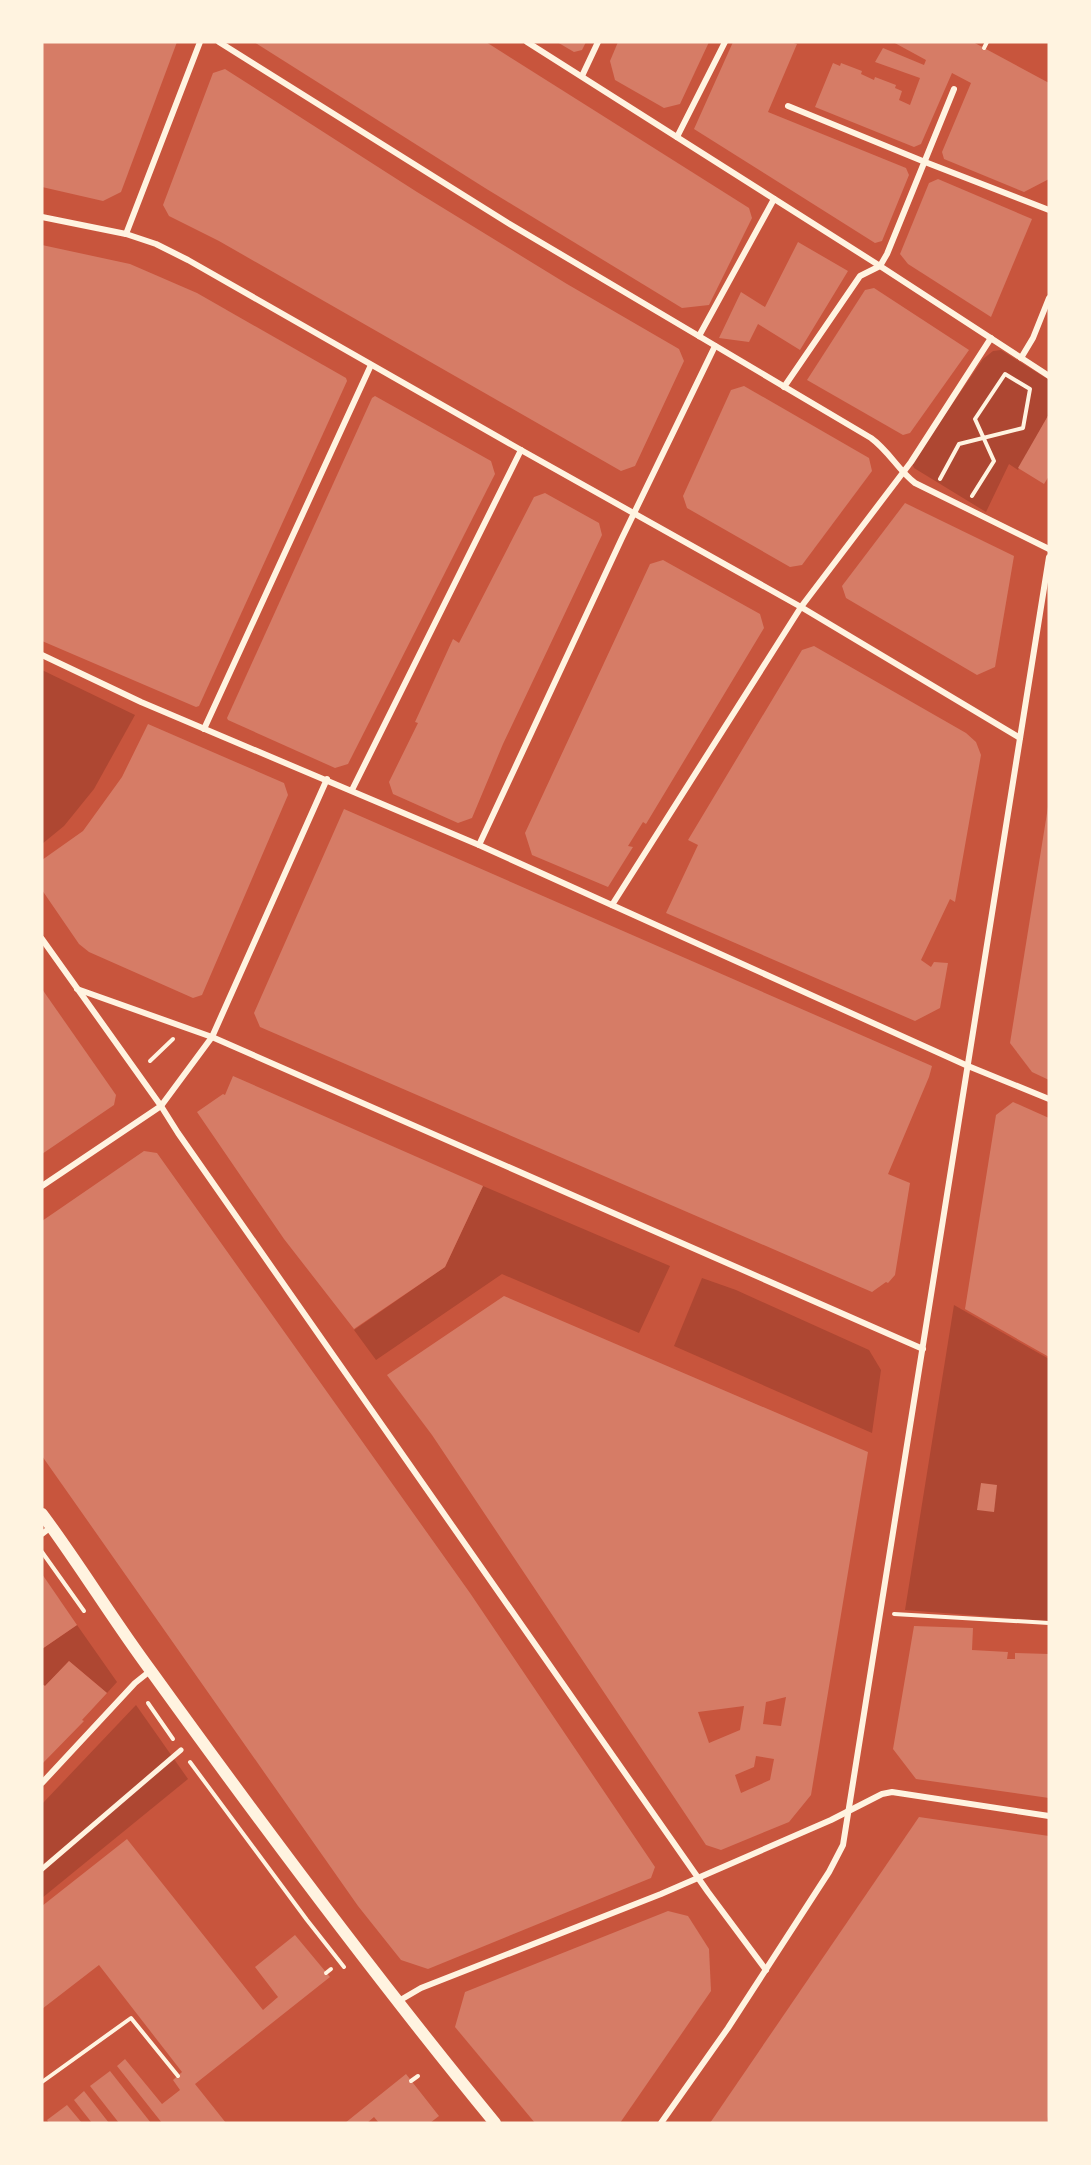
<svg xmlns="http://www.w3.org/2000/svg" width="1091" height="2165" font-family="'Roboto Serif',serif">
  <style>
    .green { fill: #ae4732 }
    .building { fill: #d67c66; fill-rule: evenodd }
    .lines { fill: none; stroke-linecap: round; stroke-linejoin: round }
    .path { stroke: #fff3e0; stroke-width: 4 }
    .pedestrian { stroke: #fff3e0; stroke-width: 5 }
    .minor { stroke: #fff3e0; stroke-width: 6 }
    .secondary { stroke: #fff3e0; stroke-width: 12 }
  </style>
  <rect width="100%" height="100%" fill="#c8553d"/>
  <g class="green">
    <polygon points="1001,350 1049,380 1049,414 1018,470 1009,464 986,512 914,468 912,463 983,359 993,351"/>
    <polygon points="42,670 135,715 94,789 64,826 42,844"/>
    <polygon points="483,1186 670,1266 639,1333 502,1274 376,1360 354,1330 445,1267"/>
    <polygon points="702,1278 736,1290 869,1350 881,1370 872,1433 674,1346"/>
    <polygon points="954,1305 1049,1359 1049,1621 905,1610"/>
    <polygon points="77,1625 117,1682 107,1693 69,1661 45,1686 42,1684 42,1649"/>
    <polygon points="136,1705 188,1779 42,1898 42,1804"/>
  </g>
  <g class="building">
    <polygon points="42,42 177,42 121,192 103,201 42,187"/>
    <polygon points="254,42 486,42 749,208 752,218 709,305 682,308 485,188"/>
    <polygon points="557,42 586,42 582,50 574,52"/>
    <polygon points="618,42 709,42 680,104 664,108 615,80 610,61"/>
    <polygon points="733,42 790,42 797,44 768,112 906,168 909,175 882,241 875,243 694,129"/>
    <polygon points="893,42 973,42 1049,83 1049,179 1024,192 944,159 942,152 971,83 952,73 921,144 914,147 815,107 833,63 840,66 841,63 862,71 861,74 874,80 875,77 896,85 895,88 902,91 899,100 910,105 920,78 875,62 883,48 924,65 926,60"/>
    <polygon points="225,69 417,192 567,284 679,349 684,361 635,466 621,471 219,241 169,216 163,205 213,73"/>
    <polygon points="938,179 1032,219 991,317 908,264 900,254 929,183"/>
    <polygon points="798,242 848,271 800,350 758,324 749,342 719,338 741,292 765,307"/>
    <polygon points="42,245 130,264 197,293 346,378 347,381 199,706 196,707 42,641"/>
    <polygon points="874,288 969,350 910,433 903,435 807,380 865,290"/>
    <polygon points="744,386 869,458 872,471 802,565 790,567 687,508 683,496 731,390"/>
    <polygon points="375,396 491,461 495,474 348,764 335,768 228,720 227,718 372,398"/>
    <polygon points="1049,414 1049,476 1044,484 1018,468"/>
    <polygon points="545,493 599,523 602,535 503,744 472,818 458,823 393,794 389,782 418,723 415,722 453,639 459,643 534,497"/>
    <polygon points="905,503 1014,556 995,667 977,675 846,598 842,586"/>
    <polygon points="663,560 760,614 764,628 646,824 643,822 628,846 633,847 608,887 532,855 525,833 650,564"/>
    <polygon points="814,646 966,733 976,742 981,755 955,902 950,899 921,960 931,967 934,962 948,963 940,1008 915,1021 666,913 698,845 688,840 802,650"/>
    <polygon points="148,724 284,783 288,795 202,995 193,998 89,952 79,944 42,890 42,860 83,831 122,777"/>
    <polygon points="1048,807 1049,807 1049,1080 1032,1072 1010,1043"/>
    <polygon points="344,809 932,1066 929,1077 888,1174 910,1183 895,1275 888,1283 886,1282 872,1292 260,1027 254,1013"/>
    <polygon points="42,989 116,1095 114,1105 42,1154"/>
    <polygon points="233,1076 483,1186 445,1267 354,1329 284,1239 197,1112 223,1094 225,1095"/>
    <polygon points="1013,1102 1049,1118 1049,1357 965,1309 996,1115"/>
    <polygon points="144,1151 157,1153 470,1593 655,1867 651,1878 428,1969 401,1960 358,1906 80,1510 42,1456 42,1221"/>
    <path d="M504,1296l364,156 -57,343 -22,27 -68,28 -15,-5 -274,-410 -45,-60zM786,1697l-5,29 -18,-2 3,-22zM744,1706l-4,24 -31,13 -11,-31zM756,1756l18,3 -4,21 -29,13 -6,-18 19,-8z"/>
    <polygon points="981,1483 997,1485 994,1512 977,1510"/>
    <polygon points="42,1574 77,1625 42,1649"/>
    <polygon points="914,1626 973,1628 972,1650 1008,1652 1007,1659 1015,1659 1015,1653 1049,1654 1049,1798 916,1779 893,1749"/>
    <polygon points="69,1661 107,1693 82,1720 84,1721 42,1764 42,1684 45,1686"/>
    <polygon points="919,1817 1049,1836 1049,2109 1047,2123 710,2123"/>
    <polygon points="127,1839 263,2010 278,1997 255,1967 295,1935 330,1977 195,2084 226,2123 162,2123 117,2066 125,2059 162,2104 180,2090 173,2080 182,2072 99,1965 42,2009 42,1906"/>
    <polygon points="668,1911 688,1916 709,1949 711,1991 620,2123 535,2123 455,2027 465,1992"/>
    <polygon points="110,2071 151,2123 119,2123 90,2086"/>
    <polygon points="406,2074 439,2116 430,2123 379,2123 374,2117 367,2123 345,2123"/>
    <polygon points="84,2091 109,2123 92,2123 74,2100"/>
    <polygon points="67,2105 82,2123 49,2123 47,2120"/>
  </g>
  <g class="lines">
    <g class="path">
      <polyline points="984,48 987,42"/>
      <polyline points="940,479 959,444 1023,428 1030,389 1005,374 975,419 994,461 972,496"/>
      <polyline points="150,1061 173,1039"/>
      <polyline points="42,1552 84,1611"/>
      <polyline points="894,1614 1049,1623"/>
      <polyline points="148,1703 173,1739"/>
      <polyline points="190,1762 307,1920 344,1967"/>
      <polyline points="326,1973 331,1969"/>
      <polyline points="411,2081 418,2076"/>
      <polyline points="42,2082 131,2018 178,2076"/>
    </g>
    <polyline class="pedestrian" points="42,1869 181,1750"/>
    <g class="minor">
      <path d="M219,42l289,181 363,215c18,13 27,32 44,45l134,66"/>
      <polyline points="527,42 880,266 1049,376"/>
      <polyline points="582,76 598,42"/>
      <polyline points="788,106 925,162 1049,210"/>
      <polyline points="677,137 725,42"/>
      <polyline points="42,217 126,234 156,244 188,260 521,450 801,607 1020,738"/>
      <polyline points="126,234 200,42"/>
      <polyline points="699,336 774,199"/>
      <polyline points="1021,358 1033,338 1049,298"/>
      <polyline points="784,387 860,276 880,266 887,254 954,89"/>
      <polyline points="42,655 141,702 479,845 968,1066 1049,1099"/>
      <polyline points="204,729 371,365"/>
      <polyline points="352,790 521,450"/>
      <polyline points="479,845 622,538 715,346"/>
      <polyline points="612,905 801,607 911,462 991,338"/>
      <polyline points="42,939 161,1106 178,1133 708,1892 766,1970"/>
      <polyline points="77,989 212,1037 923,1349"/>
      <polyline points="42,1186 161,1106 212,1037 327,779"/>
      <polyline points="42,1534 51,1527"/>
      <polyline points="42,1783 135,1683 150,1671"/>
      <polyline points="397,2002 421,1988 661,1894 831,1820 882,1794 892,1792 1049,1816"/>
      <polyline points="661,2123 728,2028 829,1872 843,1845 1049,557"/>
    </g>
    <path class="secondary" d="M42,1514c38,51 71,106 109,157 111,154 224,306 344,452"/>
  </g>
  <rect width="1091" height="2165" fill="none" stroke="#fff3e0" stroke-width="87"/>
</svg>
